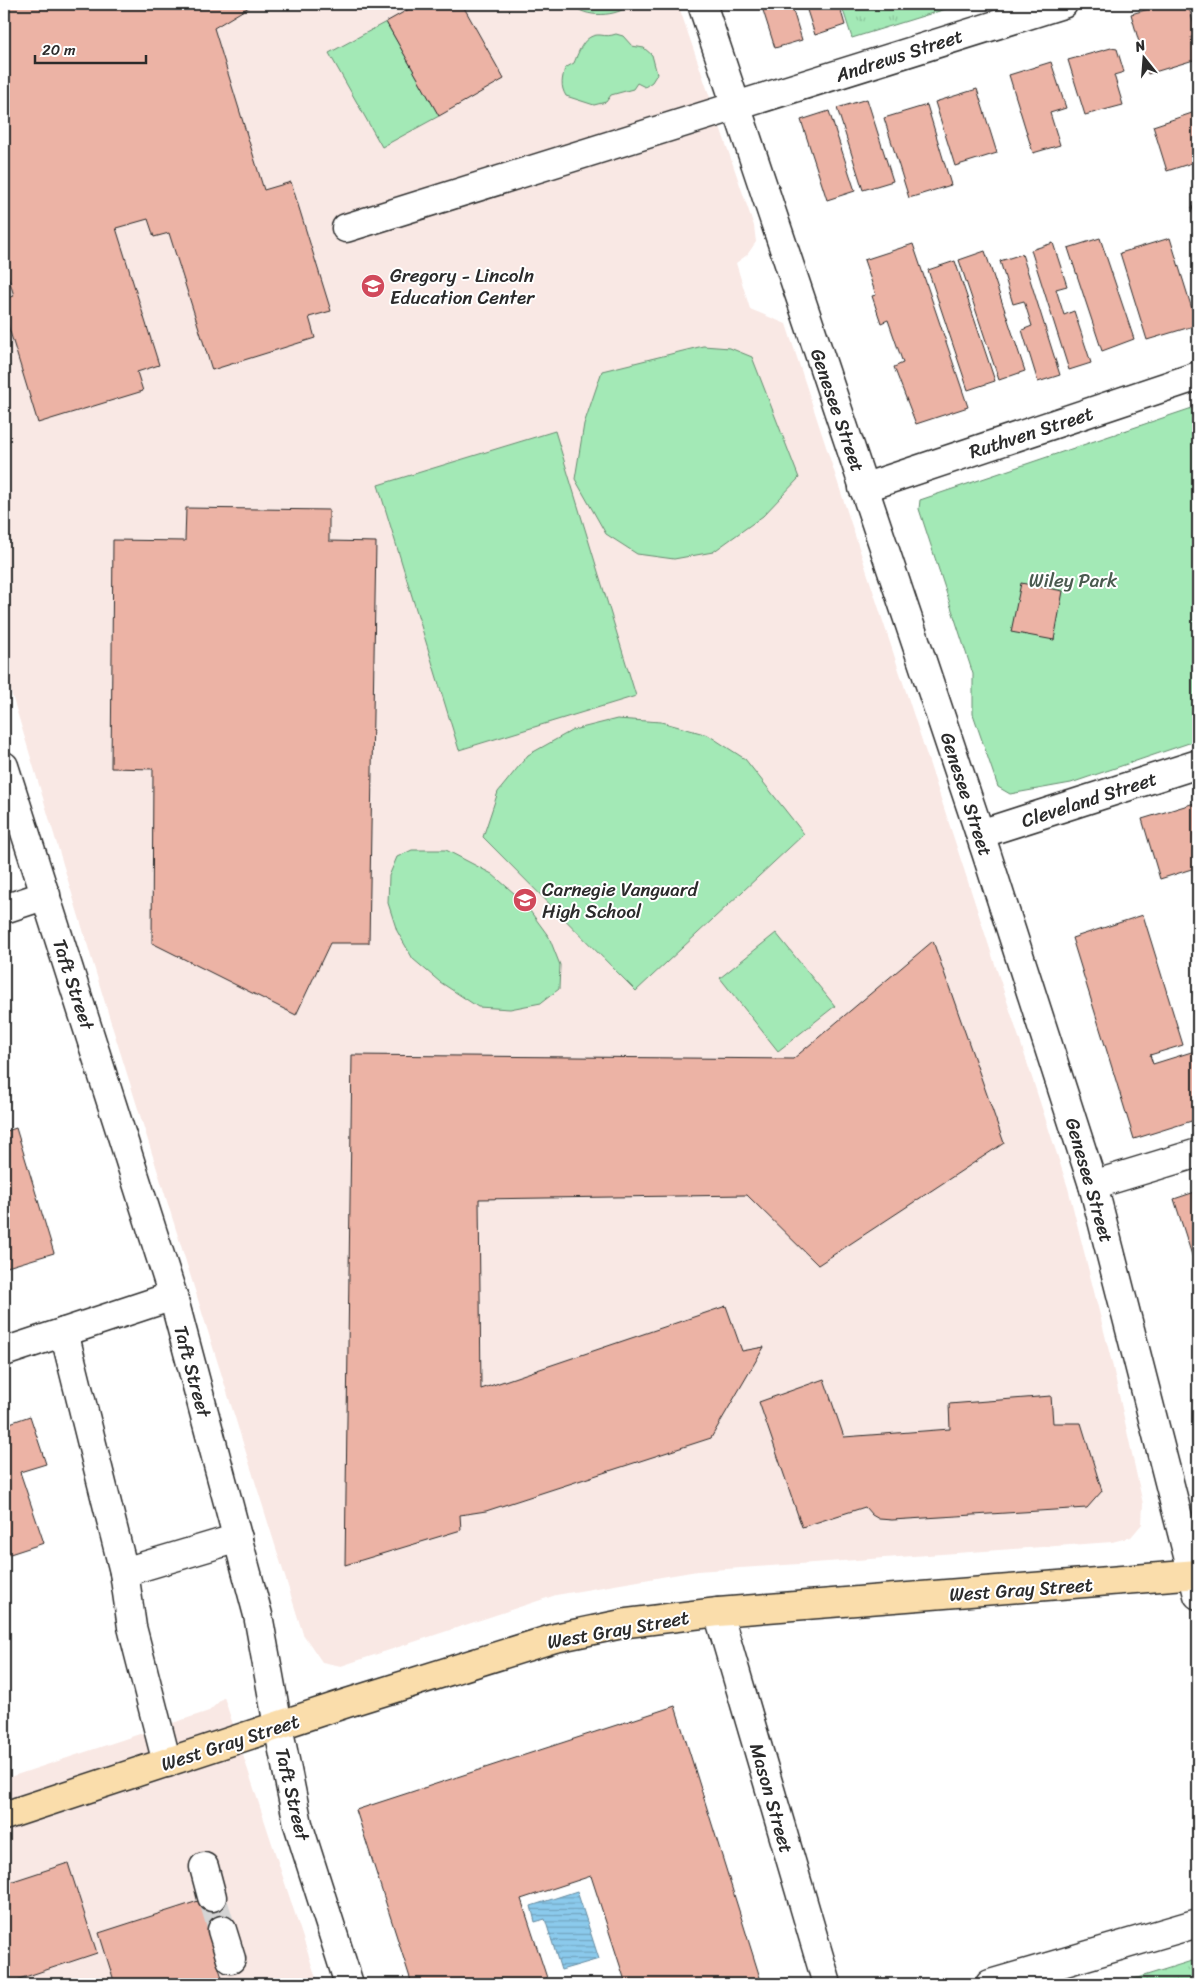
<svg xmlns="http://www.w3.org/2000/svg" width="1202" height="1988" font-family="Sriracha,sans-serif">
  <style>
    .built { fill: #f9e8e4 }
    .grass { fill: url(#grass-tufts); stroke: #678a70 }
    .green { fill: #a3e9b6; stroke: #678a70 }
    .water { fill: url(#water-rules); stroke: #658a9f }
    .building { fill: #ecb3a5; stroke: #2b2b2b }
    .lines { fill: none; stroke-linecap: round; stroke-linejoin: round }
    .minor-tunnel { stroke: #d5d5d5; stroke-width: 28; stroke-dasharray: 28 14; stroke-linecap: butt }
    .minor-casing { stroke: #2b2b2b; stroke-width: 31 }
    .major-casing { stroke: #2b2b2b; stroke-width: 31 }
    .minor { stroke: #fff; stroke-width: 28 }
    .major { stroke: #faddab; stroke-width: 28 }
    .labels { text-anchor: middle; stroke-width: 4; stroke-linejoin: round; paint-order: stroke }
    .street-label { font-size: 19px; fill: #2b2b2b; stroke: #fff }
    .poi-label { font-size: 19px; fill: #2b2b2b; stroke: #fff; text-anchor: start }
    .park-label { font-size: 19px; fill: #495a4e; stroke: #fff }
  </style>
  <defs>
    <pattern id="grass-tufts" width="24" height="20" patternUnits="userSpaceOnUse" patternTransform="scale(1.25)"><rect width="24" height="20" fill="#a3e9b6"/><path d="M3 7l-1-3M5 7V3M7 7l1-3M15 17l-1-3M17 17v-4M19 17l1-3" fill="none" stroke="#8cc89d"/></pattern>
    <pattern id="water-rules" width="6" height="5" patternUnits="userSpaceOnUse" patternTransform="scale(1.25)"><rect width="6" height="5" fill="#8bcaec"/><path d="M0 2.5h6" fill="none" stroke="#72a4bf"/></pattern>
  </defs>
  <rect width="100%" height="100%" fill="#fff"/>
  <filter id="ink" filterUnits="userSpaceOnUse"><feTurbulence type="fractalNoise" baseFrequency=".02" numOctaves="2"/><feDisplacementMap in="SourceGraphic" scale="10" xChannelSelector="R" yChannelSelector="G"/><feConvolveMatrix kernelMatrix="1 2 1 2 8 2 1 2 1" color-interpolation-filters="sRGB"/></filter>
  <g filter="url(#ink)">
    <g class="built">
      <polygon points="4,4 678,4 754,226 756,242 747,255 736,263 750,309 786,324 1068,1188 1112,1363 1143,1504 1142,1524 1131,1537 1112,1542 697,1571 556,1595 341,1666 322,1662 303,1634 112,1026 4,669"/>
      <polygon points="224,1697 318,1984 4,1984 4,1779 209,1711"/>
    </g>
    <g class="grass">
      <polygon points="841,4 962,4 852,38"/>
      <polygon points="1198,1959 1198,1984 1118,1984"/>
    </g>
    <g class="green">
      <path d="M572,4h59c-13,13 -47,15 -59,0z"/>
      <polygon points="386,22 439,116 382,147 329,53"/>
      <path d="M616,34l7,2 9,10 12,2 8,7 5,19 -5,8 -7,5 -8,-4 -4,6 -22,6 -5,7 -12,3 -28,-9c-6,-10 -4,-17 -1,-28l9,-5c5,-12 10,-29 26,-28 7,1 10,1 16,-1z"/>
      <polygon points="703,346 730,348 752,357 799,478 763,516 713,552 674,559 637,554 606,534 575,479 584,424 602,371"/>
      <polygon points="1198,406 1198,740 1071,783 1010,794 998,787 973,714 973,674 919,509 920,500"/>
      <polygon points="555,431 636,696 459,750 378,485"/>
      <polygon points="617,719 661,722 708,735 745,759 804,834 636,991 483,837 498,792 528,755 573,730"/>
      <polygon points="412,850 446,850 492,874 522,900 549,937 560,965 559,989 541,1003 510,1009 478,1007 440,982 413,959 397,931 388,903 389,876 397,857"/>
      <polygon points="776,933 835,1006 778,1051 720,978"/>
    </g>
    <polygon class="water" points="577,1891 599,1959 561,1970 545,1919 535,1922 531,1906"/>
    <g class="building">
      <polygon points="4,4 254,4 214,28 264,190 291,182 331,311 309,317 315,338 212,370 169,233 154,237 148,219 116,228 159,365 137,372 143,391 38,423 4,312 4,299 14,296 4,262"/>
      <polygon points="418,4 462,4 504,79 439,116 386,22"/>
      <polygon points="761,4 791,4 802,40 775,48"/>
      <polygon points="805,4 839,4 845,25 815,35"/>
      <polygon points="1167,4 1188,4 1197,36 1191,37 1197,59 1148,74 1131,14"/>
      <polygon points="1111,48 1117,49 1124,72 1114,75 1123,105 1085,115 1068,60"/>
      <polygon points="1051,62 1066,108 1050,113 1060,145 1033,153 1009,75"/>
      <polygon points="977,89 997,153 955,166 935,102"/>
      <polygon points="867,99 893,181 863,190 837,108"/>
      <polygon points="927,105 951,185 909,198 884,118"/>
      <polygon points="829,111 855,191 827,200 801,120"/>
      <polygon points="1198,111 1198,161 1167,171 1153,126"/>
      <polygon points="1198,205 1198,227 1192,207"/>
      <polygon points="1100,238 1134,339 1102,351 1068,248"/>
      <polygon points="1170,238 1197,325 1147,340 1120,253"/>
      <polygon points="1053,243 1067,286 1056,289 1064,315 1074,311 1091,363 1069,370 1031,250"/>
      <polygon points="913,244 968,407 916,424 894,367 903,363 888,320 881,323 872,296 876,295 864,260"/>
      <polygon points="985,251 1025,371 999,380 959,260"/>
      <polygon points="1022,254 1060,375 1038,382 1022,330 1032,326 1024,301 1013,304 1000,261"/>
      <polygon points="955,261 995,381 968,390 928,270"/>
      <polygon points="186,508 329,510 329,541 376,542 369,943 330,943 296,1015 152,943 153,769 111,768 113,540 185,541"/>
      <polygon points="1021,583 1063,591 1054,640 1011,632"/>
      <polygon points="1198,802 1198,867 1160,879 1142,819"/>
      <polygon points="1143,915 1183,1045 1150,1055 1153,1064 1198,1050 1198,1119 1134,1139 1072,938"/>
      <polygon points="933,941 1004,1143 818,1265 747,1195 479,1199 481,1389 726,1306 742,1351 764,1347 711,1438 486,1511 460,1515 461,1530 345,1565 352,1055 793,1059"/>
      <polygon points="4,1048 10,1069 4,1071"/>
      <polygon points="16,1128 54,1253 4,1268 4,1132"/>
      <polygon points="1198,1191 1198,1274 1174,1199"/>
      <polygon points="824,1379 844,1437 950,1429 949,1404 1051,1396 1053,1423 1081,1423 1102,1491 1087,1508 892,1520 879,1519 872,1515 865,1507 802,1527 759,1402"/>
      <polygon points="30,1416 46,1464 20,1472 44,1543 4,1556 4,1425"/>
      <polygon points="675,1706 762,1984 626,1984 591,1876 521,1899 549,1984 412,1984 356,1810"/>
      <polygon points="68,1863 97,1953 4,1984 4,1884"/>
      <polygon points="223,1893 234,1926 208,1934 224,1984 115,1984 99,1933"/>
    </g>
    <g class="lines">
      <polyline class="minor-tunnel" points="212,1897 222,1930"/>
      <g class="minor-casing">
        <g id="minor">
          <polyline points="702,4 986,852 1093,1185 1198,1595"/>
          <polyline points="346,228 1063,4"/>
          <polyline points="863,488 1198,376"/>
          <polyline points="4,766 173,1296 258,1615 278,1726 298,1824 349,1984"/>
          <polyline points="980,834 1198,764"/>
          <polyline points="4,909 46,895"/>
          <polyline points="1093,1185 1198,1153"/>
          <polyline points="64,1332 124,1572 132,1627 167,1763"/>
          <polyline points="4,1352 173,1296"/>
          <polyline points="124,1572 238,1538"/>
          <polyline points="718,1612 827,1984"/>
          <polyline points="204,1867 212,1897"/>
          <polyline points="222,1930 231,1959"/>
          <polyline points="990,1984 1198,1923"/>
        </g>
      </g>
      <g class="major-casing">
        <polyline id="major" points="4,1816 347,1703 555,1638 627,1623 718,1612 1198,1574"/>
      </g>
      <use href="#minor" class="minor"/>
      <use href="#major" class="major"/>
    </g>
  </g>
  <defs>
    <g id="school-disc" transform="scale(1.25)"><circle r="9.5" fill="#d1495b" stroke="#fff"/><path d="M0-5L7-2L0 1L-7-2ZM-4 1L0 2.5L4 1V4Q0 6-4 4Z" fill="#fff"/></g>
  </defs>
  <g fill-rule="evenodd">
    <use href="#school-disc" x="373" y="286"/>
    <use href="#school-disc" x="525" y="900"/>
  </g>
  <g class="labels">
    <g class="street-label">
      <text transform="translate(899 55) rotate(-18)" y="7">Andrews Street</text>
      <text transform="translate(838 410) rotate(71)" y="7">Genesee Street</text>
      <text transform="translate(1031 432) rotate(-18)" y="7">Ruthven Street</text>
      <text transform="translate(967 794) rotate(72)" y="7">Genesee Street</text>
      <text transform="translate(1089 799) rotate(-18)" y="7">Cleveland Street</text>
      <text transform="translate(74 984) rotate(72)" y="7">Taft Street</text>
      <text transform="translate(1090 1180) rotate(74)" y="7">Genesee Street</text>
      <text transform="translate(193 1371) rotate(75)" y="7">Taft Street</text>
      <text transform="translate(1021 1589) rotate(-4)" y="7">West Gray Street</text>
      <text transform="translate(618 1629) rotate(-10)" y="7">West Gray Street</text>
      <text transform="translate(230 1742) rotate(-18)" y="7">West Gray Street</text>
      <text transform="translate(293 1794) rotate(77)" y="7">Taft Street</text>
      <text transform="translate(772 1798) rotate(74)" y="7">Mason Street</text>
    </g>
    <g class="poi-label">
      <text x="390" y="282">Gregory - Lincoln<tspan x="390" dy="22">Education Center</tspan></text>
      <text x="542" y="896">Carnegie Vanguard<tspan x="542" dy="22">High School</tspan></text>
    </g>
    <g class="park-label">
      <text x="1073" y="587">Wiley Park</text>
    </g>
  </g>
  <rect width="1202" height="1988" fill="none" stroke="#fff" stroke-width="20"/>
  <rect x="10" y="10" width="1182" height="1968" fill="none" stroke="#2b2b2b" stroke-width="2" filter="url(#ink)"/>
  <g transform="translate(1144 58) rotate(343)" stroke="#ffffff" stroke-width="4" paint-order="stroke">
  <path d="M0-4L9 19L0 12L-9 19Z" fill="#2b2b2b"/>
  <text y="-8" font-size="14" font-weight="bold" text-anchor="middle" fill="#2b2b2b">N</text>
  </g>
  <path d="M35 55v8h111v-8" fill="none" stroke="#2b2b2b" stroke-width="2.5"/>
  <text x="42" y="55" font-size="15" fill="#2b2b2b" stroke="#ffffff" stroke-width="4" paint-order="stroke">20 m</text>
</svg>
